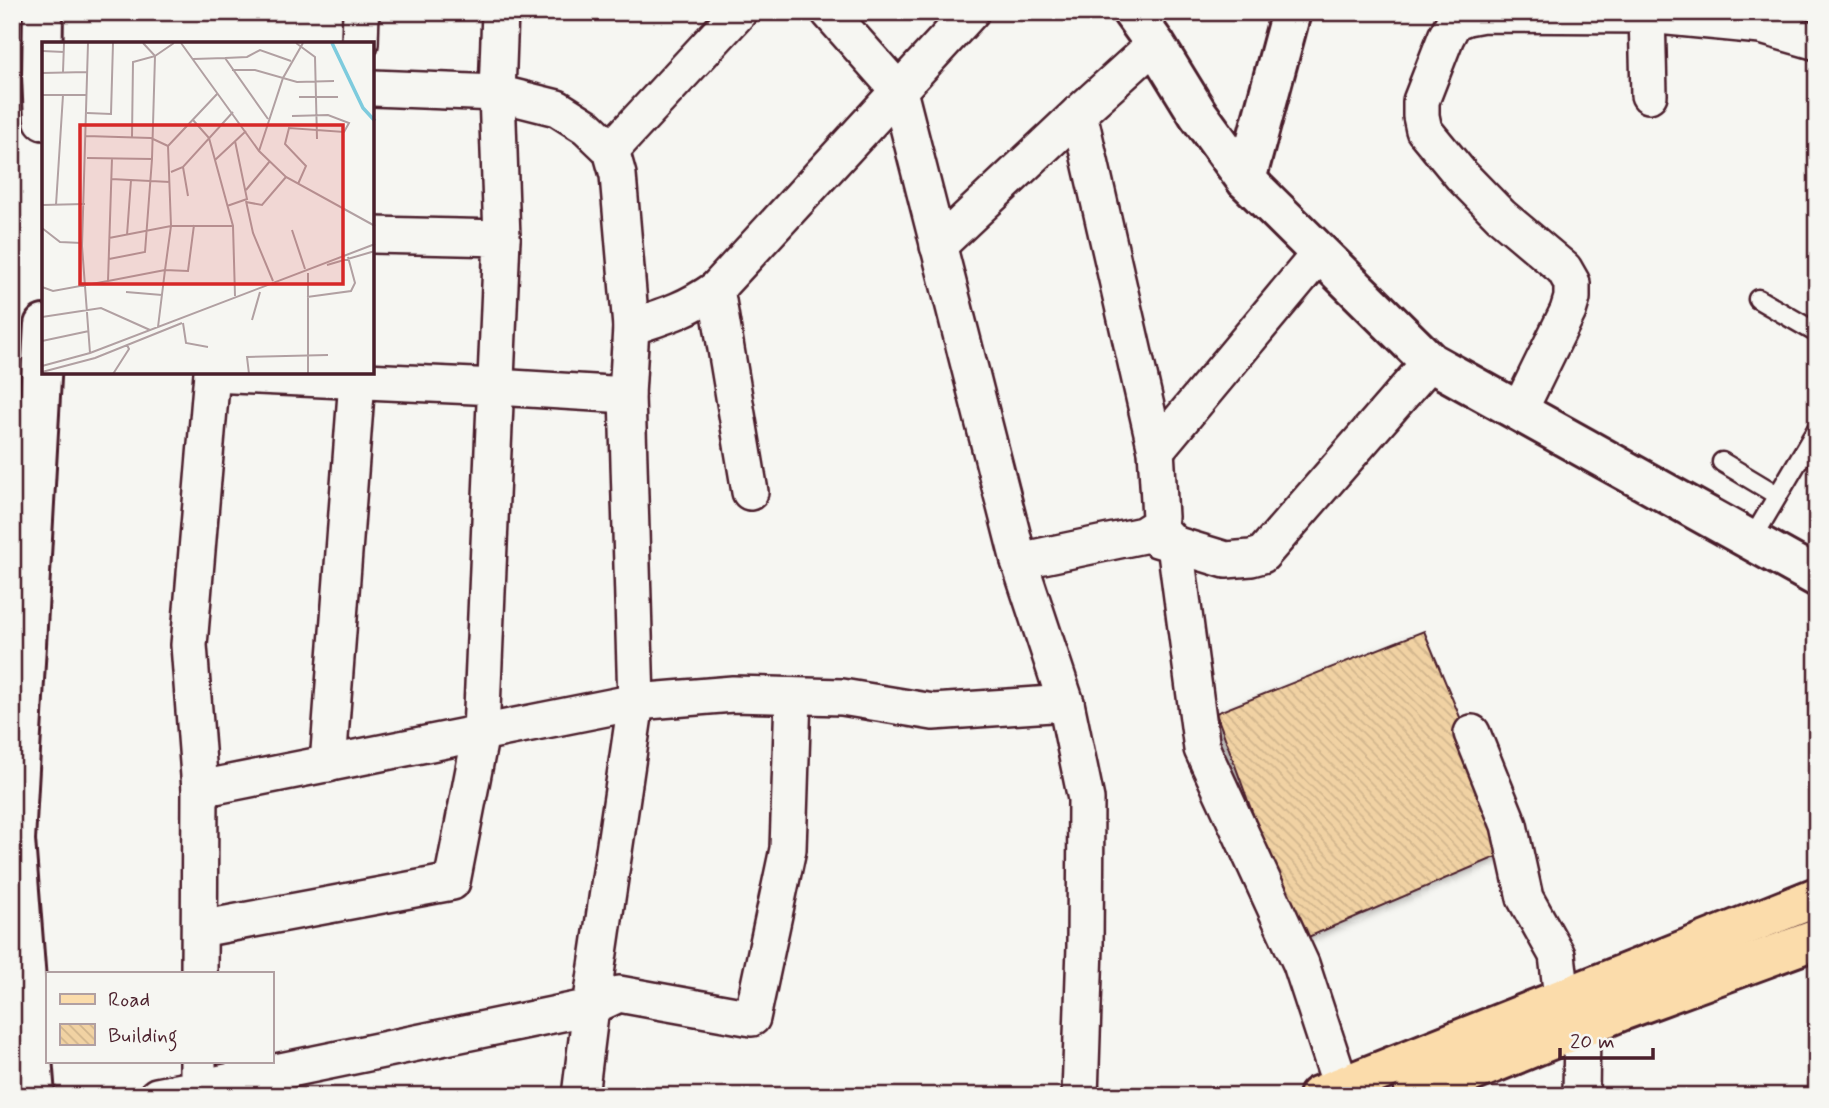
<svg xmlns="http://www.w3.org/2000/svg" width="1829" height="1108" font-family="Mynerve,sans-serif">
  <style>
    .building { fill: url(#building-back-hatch); stroke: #4a1f2b; stroke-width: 2; filter: url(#shadow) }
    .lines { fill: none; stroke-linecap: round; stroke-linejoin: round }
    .service-casing { stroke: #4a1f2b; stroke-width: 23 }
    .minor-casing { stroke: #4a1f2b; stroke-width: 40 }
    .tertiary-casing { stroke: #4a1f2b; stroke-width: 44 }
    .primary-casing { stroke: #4a1f2b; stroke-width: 44 }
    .service { stroke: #f6f6f2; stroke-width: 18 }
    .minor { stroke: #f6f6f2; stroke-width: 35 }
    .tertiary { stroke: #f6f6f2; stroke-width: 38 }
    .primary { stroke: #fbdcab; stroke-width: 38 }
    .inset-river { fill: none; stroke: #7ecbdd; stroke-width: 3.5 }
    .inset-road { fill: none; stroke: #b1a0a2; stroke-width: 2 }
    .view { fill: #d62828; fill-opacity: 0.15; stroke: #d62828; stroke-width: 3.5 }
    .inset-edge { fill: none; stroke: #4a1f2b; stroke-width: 3.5 }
  </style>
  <defs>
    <pattern id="building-back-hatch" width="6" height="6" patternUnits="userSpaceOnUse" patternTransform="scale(1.75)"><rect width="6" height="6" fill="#f1d2a3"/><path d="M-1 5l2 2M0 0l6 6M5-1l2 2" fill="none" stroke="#d0b48c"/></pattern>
    <filter id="shadow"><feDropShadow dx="-6" dy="6" stdDeviation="3.5" flood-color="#0004"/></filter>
  </defs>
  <rect width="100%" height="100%" fill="#f6f6f2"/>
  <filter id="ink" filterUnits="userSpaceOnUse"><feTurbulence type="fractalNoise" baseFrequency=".0143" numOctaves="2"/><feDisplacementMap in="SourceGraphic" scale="14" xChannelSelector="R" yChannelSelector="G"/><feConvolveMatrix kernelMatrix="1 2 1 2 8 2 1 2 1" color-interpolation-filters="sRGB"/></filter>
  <g filter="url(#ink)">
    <polygon class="building" points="1424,631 1515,849 1299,941 1216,713"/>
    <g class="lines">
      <g class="service-casing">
        <g id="service">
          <polyline points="1758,299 1817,333"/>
          <polyline points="1722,462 1777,495"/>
          <polyline points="1751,541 1817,429"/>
        </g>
      </g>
      <g class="minor-casing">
        <g id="minor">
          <polyline points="500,12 497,93 502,238"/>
          <polyline points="829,12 899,91 1019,561 1066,703 1086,799 1085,946 1080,1096"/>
          <polyline points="1647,12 1649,95"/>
          <polyline points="360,44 361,12"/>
          <polyline points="373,88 497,93 557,108 587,127 611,150 618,175 631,327 627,395 636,702 591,1007"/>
          <polyline points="611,150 739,12"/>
          <polyline points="938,246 1079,113 1155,44"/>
          <polyline points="716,289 750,492"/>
          <path d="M631,327c34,-11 55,-17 85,-38l255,-277"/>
          <polyline points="212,374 496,387 627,395"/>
          <polyline points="1519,411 1568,311 1572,298 1572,283 1564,269 1501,216 1461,175 1424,130 1421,116 1421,101 1446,37 1454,22 1467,17 1483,14 1648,15 1761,26 1817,42"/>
          <polyline points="1156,450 1320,253"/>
          <polyline points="1157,526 1175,545 1202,749 1301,964 1341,1086"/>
          <polyline points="1157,539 1226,560 1251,558 1262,555 1430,362"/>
          <polyline points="1019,561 1143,535 1157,526 1160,517 1156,450 1079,113"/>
          <polyline points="1472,733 1509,825 1525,898 1557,955 1562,998"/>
          <polyline points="328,764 357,380"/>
          <polyline points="200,789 636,702 733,694 842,697 933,712 1066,703"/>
          <polyline points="200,929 452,882 481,733 502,238 373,235"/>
          <polyline points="199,973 200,789 189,645 212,373"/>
          <polyline points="591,1007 619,994 752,1018 788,849 793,696"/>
          <polyline points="198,1088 591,1007 580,1096"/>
          <polyline points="157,1096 198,1088 198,1061"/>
          <polyline points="1581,1096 1582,1028"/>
        </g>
      </g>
      <g class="tertiary-casing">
        <g id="tertiary">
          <polyline points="43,12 42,76 44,120"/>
          <polyline points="1132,12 1155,44 1198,114 1246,180 1430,362 1817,577"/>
          <polyline points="1246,180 1291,12"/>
          <polyline points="35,1096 15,840 44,325"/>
        </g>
      </g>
      <g class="primary-casing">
        <g id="primary">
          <polyline points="1318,1096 1817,897"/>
          <polyline points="1413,1096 1624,1010 1817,939"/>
        </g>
      </g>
      <use href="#service" class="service"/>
      <use href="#minor" class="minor"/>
      <use href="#tertiary" class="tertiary"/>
      <use href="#primary" class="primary"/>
    </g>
  </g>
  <g transform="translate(42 42)">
    <rect width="332" height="332" fill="#f6f6f2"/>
    <path class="inset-river" d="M290,1l31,65 12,13"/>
    <path class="inset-road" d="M46,1l-6,203 8,107M101,1l12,13 19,-13M139,1l78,108 27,26 89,49M254,1l19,14 2,82M0,9l22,1M183,16l22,-1 13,-7 31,11M151,17l32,-1 43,61M190,28h23l42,12 37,-1M21,30l1,-29M0,31l45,-1M0,53h45M257,55h39M45,71l24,1 2,-71M250,74l36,-1 21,8 -5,9 -55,-4 -4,16 21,22 -8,18M151,78l16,18 24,88 2,70M44,94l65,2 17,8 3,80 -6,44 23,1 6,-46M90,95l1,-75 22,-6 -3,103M126,104l50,-53M217,109l24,-73 20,-35M45,116l65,1 -7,93 -36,7M173,118l31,-29M141,125l5,29M129,130l12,-5 50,-55M69,137l59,3M204,148l24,-29M204,159l7,32 20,48M204,160l16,3 24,-28M0,163l43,-1M14,163l7,-110M185,164l20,-7 -12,-58M0,186l18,14 22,1M250,188l13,39M85,193l4,-55M67,196l62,-12h62M285,223l48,-14M266,231v101M66,239l57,-11 -7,57M0,245l11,4 55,-10 4,-123M84,250l36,3M265,255l44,-6 4,-8 -7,-26M0,275l59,-9 49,22M210,278l8,-28M141,281l3,20 22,4M0,299l47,-10M0,324l48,-13 285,-109M0,330l53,-14 87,-35M71,332l16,-25 -2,-4M207,332l-2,-17 81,-2"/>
    <path class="view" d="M38,83h263v159h-263z"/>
    <rect width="332" height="332" class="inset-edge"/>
  </g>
  <rect width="1829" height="1108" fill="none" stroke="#f6f6f2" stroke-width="42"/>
  <rect x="21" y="21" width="1787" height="1066" fill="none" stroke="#4a1f2b" stroke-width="2.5" filter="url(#ink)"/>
  <rect x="46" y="972" width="228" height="91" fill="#f6f6f2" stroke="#b1a0a2" stroke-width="2"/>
  <rect x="60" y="994" width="35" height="10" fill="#fbdcab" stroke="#b1a0a2" stroke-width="2"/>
  <text x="108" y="1006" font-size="21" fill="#4a1f2b">Road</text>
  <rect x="60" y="1024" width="35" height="21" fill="url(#building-back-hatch)" stroke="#b1a0a2" stroke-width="2"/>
  <text x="108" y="1042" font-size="21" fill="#4a1f2b">Building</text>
  <path d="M1560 1048v10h93v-10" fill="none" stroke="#4a1f2b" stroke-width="3.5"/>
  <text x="1570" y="1048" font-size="21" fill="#4a1f2b" stroke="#f6f6f2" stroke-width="5" paint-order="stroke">20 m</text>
</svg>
